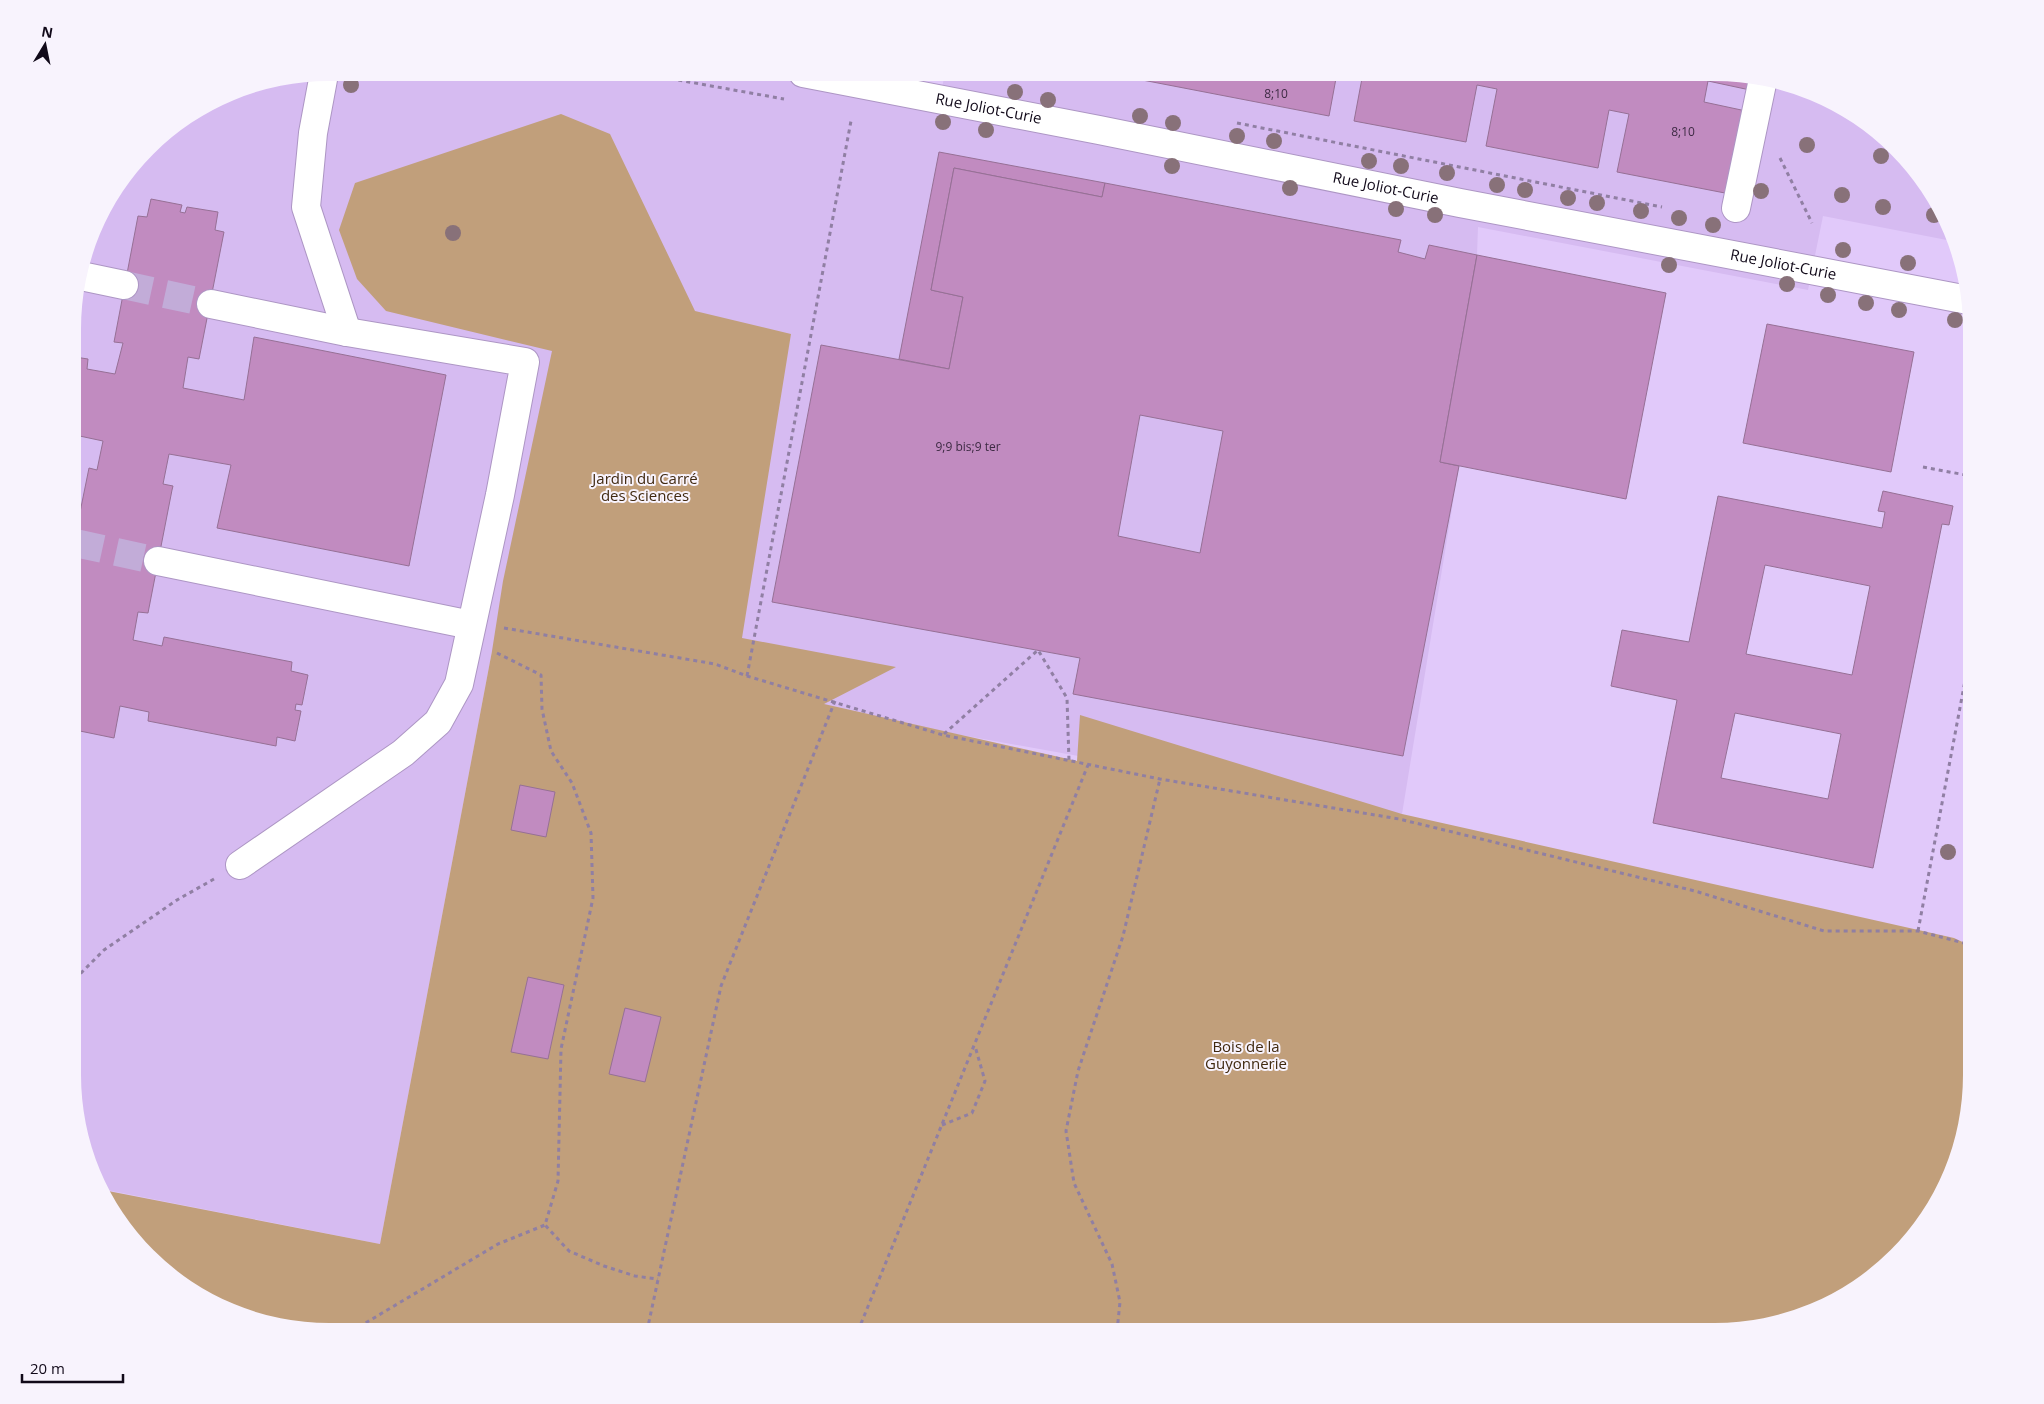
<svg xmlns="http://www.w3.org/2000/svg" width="2044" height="1404" font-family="'Open Sans',sans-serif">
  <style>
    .built { fill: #d6bbf1 }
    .green { fill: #c19f7b }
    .building { fill: #c18bc0; stroke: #967095; fill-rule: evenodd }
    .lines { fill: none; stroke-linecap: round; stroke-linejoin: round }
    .minor-tunnel { stroke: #c2acd8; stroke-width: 28; stroke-dasharray: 28 14; stroke-linecap: butt }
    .minor-casing { stroke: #ad96c4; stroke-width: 30 }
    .path { stroke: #907fa3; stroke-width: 3; stroke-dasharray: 4 4; stroke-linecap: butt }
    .minor { stroke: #fff; stroke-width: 28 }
    .tree { fill: #887179 }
    .labels { text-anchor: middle; stroke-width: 4; stroke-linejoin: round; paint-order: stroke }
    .number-label { font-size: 12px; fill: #3d2a43 }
    .street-label { font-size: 15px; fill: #110919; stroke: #f8f3fd }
    .park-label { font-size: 15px; fill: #402910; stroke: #f8f3fd }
  </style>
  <rect width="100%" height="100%" fill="#e1c9fa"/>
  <polygon class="built" points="330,73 809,73 940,98 945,73 1731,73 1797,86 1871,125 1908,160 1945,216 1952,241 1823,216 1808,290 1478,227 1477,255 1440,462 1459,466 1402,814 492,651 380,1244 102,1189 75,1108 75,296 99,216 160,136 231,92"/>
  <polygon class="green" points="561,114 610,134 695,311 791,334 742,638 896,667 824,704 1077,761 1080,715 1402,814 1954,938 1971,946 1971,1091 1958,1157 1919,1231 1884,1268 1828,1305 1781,1323 1715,1331 313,1331 247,1318 173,1279 107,1203 103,1190 380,1244 492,651 503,581 552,351 386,311 357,279 339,230 355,183"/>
  <g class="building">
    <polygon points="1106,73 1337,73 1329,116"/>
    <polygon points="1363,73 1731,73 1752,77 1750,90 1708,81 1704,102 1746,111 1730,194 1617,172 1629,114 1609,110 1598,168 1486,146 1497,89 1477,85 1466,142 1354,121"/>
    <polygon points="939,152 1105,183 1102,197 954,168 931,290 963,297 949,369 899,359"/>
    <path d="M954,168l148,29 3,-14 296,57 -3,12 27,7 4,-14 48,10 -37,207 19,4 -56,290 -330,-62 7,-36 -308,-56 49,-257 128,24 14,-72 -32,-7zM1140,415l83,16 -23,122 -82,-17z"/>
    <polygon points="151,199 182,205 180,212 185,213 187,207 218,212 215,230 224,232 199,359 188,357 183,388 244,400 254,337 446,375 409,566 217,528 231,465 169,454 163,484 173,486 172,490 148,613 138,612 133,640 162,646 164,637 292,662 291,671 308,675 302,705 296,704 295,710 301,711 295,741 277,737 276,746 148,721 149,712 120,706 114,738 75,730 75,537 89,468 97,470 103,441 75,435 75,357 88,359 87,369 115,374 123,343 114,342 138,216 147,217"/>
    <polygon points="1477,255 1666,293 1626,499 1440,462"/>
    <polygon points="1767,324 1914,352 1891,472 1743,443"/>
    <path d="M1883,491l70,15 -4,19 -7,-1 -69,344 -220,-45 24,-123 -66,-14 11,-56 67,12 29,-146 164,32 3,-16 -7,-1zM1765,565l105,21 -18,89 -106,-21zM1735,713l106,21 -13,65 -107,-21z"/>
    <polygon points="520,785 555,792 546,837 511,830"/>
    <polygon points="528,977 564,985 548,1059 511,1052"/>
    <polygon points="625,1008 661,1017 645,1082 609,1074"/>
  </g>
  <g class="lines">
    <g class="minor-tunnel">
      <polyline points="124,285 211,304"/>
      <polyline points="75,543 158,561"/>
    </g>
    <g class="minor-casing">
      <g id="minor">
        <path id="s1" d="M803,73l296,57 361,73 508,97"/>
        <polyline points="324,74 313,133 306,207 347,332"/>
        <polyline points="1736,208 1763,79"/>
        <polyline points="81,276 124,285"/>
        <polyline points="211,304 347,332 525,362 500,495 459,684 438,722 403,753 240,865"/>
        <polyline points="158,561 471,625"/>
      </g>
    </g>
    <g class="path">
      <polyline points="639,73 784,99"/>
      <polyline points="1237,123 1662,207"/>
      <polyline points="1780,158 1812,223"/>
      <polyline points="1923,467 1971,476"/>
      <polyline points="504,628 715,664 747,676 943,735 1160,779 1399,819 1695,891 1824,931 1918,931 1971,945"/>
      <polyline points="497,653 541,675 542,709 551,751 572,783 591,833 593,898 561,1049 558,1181 545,1225 569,1251 604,1266 635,1276 658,1279"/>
      <polyline points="747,676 851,121"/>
      <polyline points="944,734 1038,650 1067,698 1069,761"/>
      <polyline points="1918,931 1971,649"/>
      <polyline points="75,979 104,950 177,900 214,879"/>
      <polyline points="942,1125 972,1113 985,1081 975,1046"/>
      <polyline points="352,1331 498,1244 545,1225"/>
      <polyline points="647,1331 721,986 835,701"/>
      <polyline points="858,1331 1088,765"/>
      <polyline points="1117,1331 1120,1302 1112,1264 1074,1183 1066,1131 1078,1071 1123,936 1160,779"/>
    </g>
    <use href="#minor" class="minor"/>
  </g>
  <g class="tree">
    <circle cx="351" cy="85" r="8"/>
    <circle cx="1015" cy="92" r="8"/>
    <circle cx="1048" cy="100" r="8"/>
    <circle cx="1140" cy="116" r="8"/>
    <circle cx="943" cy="122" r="8"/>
    <circle cx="1173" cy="123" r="8"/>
    <circle cx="986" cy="130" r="8"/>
    <circle cx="1237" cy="136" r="8"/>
    <circle cx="1274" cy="141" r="8"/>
    <circle cx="1807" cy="145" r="8"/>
    <circle cx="1881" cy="156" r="8"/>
    <circle cx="1369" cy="161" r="8"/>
    <circle cx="1172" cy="166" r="8"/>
    <circle cx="1401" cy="166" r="8"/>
    <circle cx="1447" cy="173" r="8"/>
    <circle cx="1497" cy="185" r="8"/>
    <circle cx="1290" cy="188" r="8"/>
    <circle cx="1525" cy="190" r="8"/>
    <circle cx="1761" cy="191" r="8"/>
    <circle cx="1842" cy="195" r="8"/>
    <circle cx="1568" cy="198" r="8"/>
    <circle cx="1597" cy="203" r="8"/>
    <circle cx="1883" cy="207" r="8"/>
    <circle cx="1396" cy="209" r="8"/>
    <circle cx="1641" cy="211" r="8"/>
    <circle cx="1435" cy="215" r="8"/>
    <circle cx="1934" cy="215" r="8"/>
    <circle cx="1679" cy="218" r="8"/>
    <circle cx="1713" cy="225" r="8"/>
    <circle cx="453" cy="233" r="8"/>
    <circle cx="1843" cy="250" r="8"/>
    <circle cx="1908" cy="263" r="8"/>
    <circle cx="1669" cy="265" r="8"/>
    <circle cx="1787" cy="284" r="8"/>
    <circle cx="1828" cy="295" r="8"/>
    <circle cx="1866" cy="303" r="8"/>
    <circle cx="1899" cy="310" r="8"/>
    <circle cx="1955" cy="320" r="8"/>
    <circle cx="1948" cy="852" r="8"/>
  </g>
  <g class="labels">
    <g class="number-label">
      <text x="1276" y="98">8;10</text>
      <text x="1683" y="136">8;10</text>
      <text x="968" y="451">9;9 bis;9 ter</text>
    </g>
    <g class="street-label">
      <text dy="5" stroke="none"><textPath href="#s1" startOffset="189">Rue Joliot-Curie</textPath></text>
      <text dy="5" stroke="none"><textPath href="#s1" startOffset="594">Rue Joliot-Curie</textPath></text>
      <text dy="5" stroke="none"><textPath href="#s1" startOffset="999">Rue Joliot-Curie</textPath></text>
    </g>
    <g class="park-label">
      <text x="645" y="484">Jardin du Carré<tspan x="645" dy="17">des Sciences</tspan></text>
      <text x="1246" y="1052">Bois de la<tspan x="1246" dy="17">Guyonnerie</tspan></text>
    </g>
  </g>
  <path d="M0 0H2044V1404H0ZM329 81H1715A248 248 0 0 1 1963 329V1075A248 248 0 0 1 1715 1323H329A248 248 0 0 1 81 1075V329A248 248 0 0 1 329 81Z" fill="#f8f3fd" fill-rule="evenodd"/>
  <g transform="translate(45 45) rotate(10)" stroke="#f8f3fd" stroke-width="4" paint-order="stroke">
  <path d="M0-4L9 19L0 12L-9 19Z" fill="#110919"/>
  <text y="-8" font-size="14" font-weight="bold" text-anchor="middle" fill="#110919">N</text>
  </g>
  <path d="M22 1374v8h101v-8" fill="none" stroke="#110919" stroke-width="2.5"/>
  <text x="30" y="1374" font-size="15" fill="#110919" stroke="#f8f3fd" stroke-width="4" paint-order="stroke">20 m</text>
</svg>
